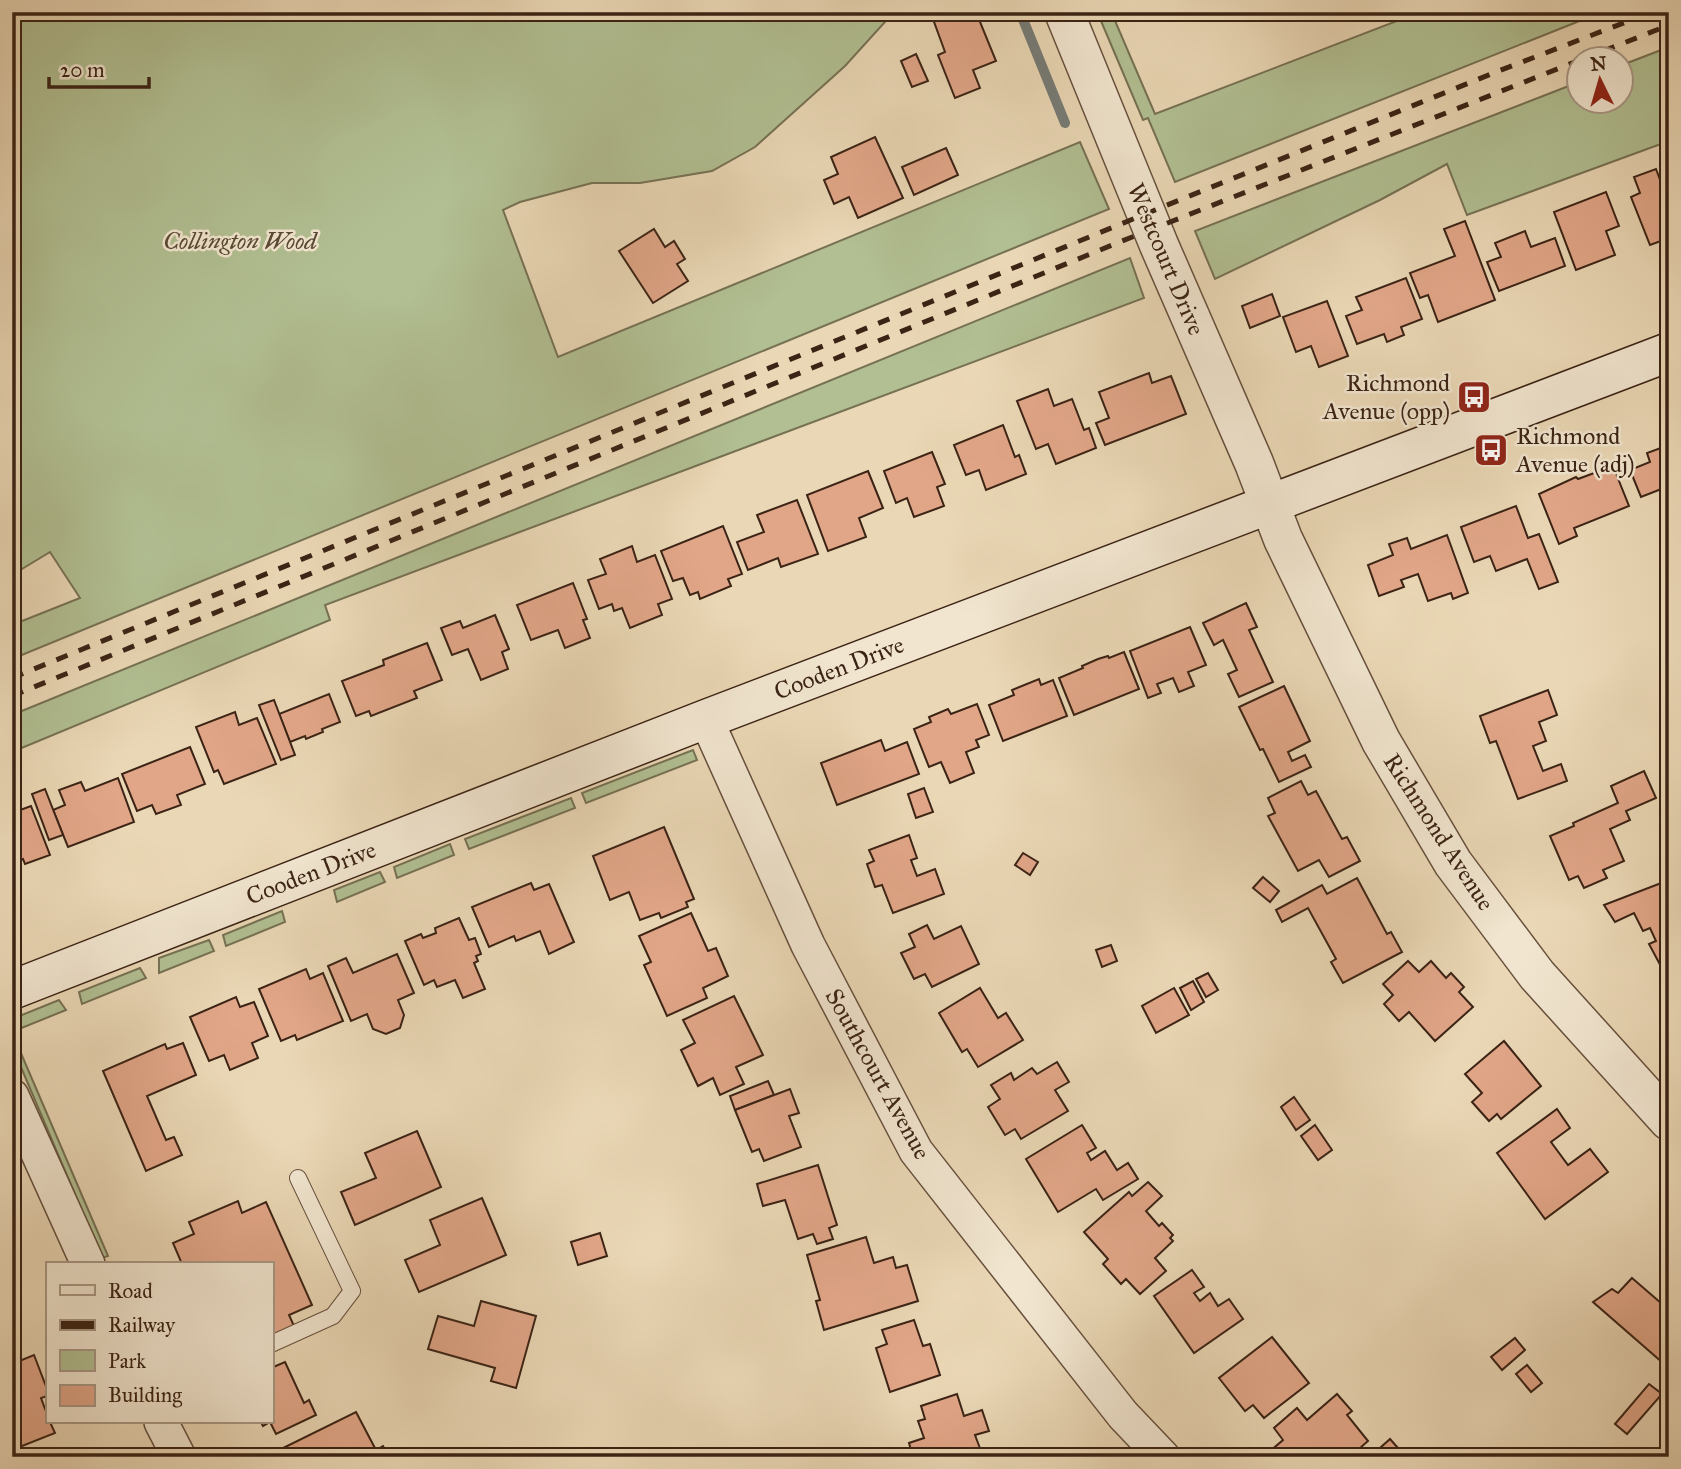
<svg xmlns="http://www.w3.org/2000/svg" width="1681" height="1469" font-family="'IM FELL Great Primer',serif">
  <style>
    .green { fill: #b1bf92; stroke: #767154; stroke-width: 2 }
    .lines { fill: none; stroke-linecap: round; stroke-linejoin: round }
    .stream { stroke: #767c77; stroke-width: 10 }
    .building { fill: #e1a688; stroke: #3b2315; stroke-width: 2 }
    .service-casing { stroke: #67503d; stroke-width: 18 }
    .minor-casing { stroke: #67503d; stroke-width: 36 }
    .tertiary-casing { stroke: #67503d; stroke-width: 41 }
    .secondary-casing { stroke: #3b2315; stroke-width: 41 }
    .service { stroke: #f1e5cf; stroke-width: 16 }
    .minor { stroke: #f1e5cf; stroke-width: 33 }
    .tertiary { stroke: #f1e5cf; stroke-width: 38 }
    .secondary { stroke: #f1e5cf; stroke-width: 38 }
    .rail { stroke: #3b2315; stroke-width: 5; stroke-dasharray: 12 12; stroke-linecap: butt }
    .labels { text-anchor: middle; stroke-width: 5; stroke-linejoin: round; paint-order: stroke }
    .park-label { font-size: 24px; font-style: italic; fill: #584a34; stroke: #f1e5cf }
    .street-label { font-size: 24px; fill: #3b2315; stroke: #f1e5cf }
    .poi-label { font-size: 24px; fill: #3b2315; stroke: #f1e5cf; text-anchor: end }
  </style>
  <rect width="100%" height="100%" fill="#ead7b5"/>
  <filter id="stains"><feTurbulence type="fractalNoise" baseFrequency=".00286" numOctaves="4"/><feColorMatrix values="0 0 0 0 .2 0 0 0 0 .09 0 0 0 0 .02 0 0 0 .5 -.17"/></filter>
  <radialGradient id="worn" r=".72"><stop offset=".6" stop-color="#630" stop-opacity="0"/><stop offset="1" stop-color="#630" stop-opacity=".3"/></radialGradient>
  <g class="green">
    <polygon points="12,12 894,12 845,66 755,147 712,171 640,183 592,183 520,202 503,210 558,357 1080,142 1109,209 12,659 12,625 80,598 50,552 12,575"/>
    <polygon points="1420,12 1602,12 1175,182 1148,118 1143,120 1101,21 1113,16 1155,114"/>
    <polygon points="1669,47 1669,141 1467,215 1447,164 1380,200 1215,279 1195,231 1579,82 1580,102 1622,102 1622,65"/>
    <polygon points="1130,258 1144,298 325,605 330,620 12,752 12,715"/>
    <polygon points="693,750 697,760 586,803 582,793"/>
    <polygon points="571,798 575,808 469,849 465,839"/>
    <polygon points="450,844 454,855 397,878 394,867"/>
    <polygon points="380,872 385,882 337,902 334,890"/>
    <polygon points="282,911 285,922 226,946 223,935"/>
    <polygon points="209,940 214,951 159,973 159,958"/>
    <polygon points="140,968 146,978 82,1004 79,992"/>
    <polygon points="59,1000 66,1010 14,1031 14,1037 108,1256 102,1258 12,1046 12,1019"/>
  </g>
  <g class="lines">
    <polyline class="stream" points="1020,12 1065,123"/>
  </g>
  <g class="building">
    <polygon points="950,12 976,12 996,61 973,70 980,88 955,98 938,55 945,52 933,19"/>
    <polygon points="916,54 928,81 912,87 901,61"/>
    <polygon points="875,137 903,198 858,218 849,197 834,204 824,180 838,174 831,157"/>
    <polygon points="946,148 958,175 914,195 902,167"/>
    <polygon points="1656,169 1662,185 1669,182 1669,238 1650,245 1631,197 1640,193 1634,177"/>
    <polygon points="1606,192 1619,226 1606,231 1615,255 1576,270 1554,212"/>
    <polygon points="1465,221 1495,300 1438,322 1428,295 1420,298 1410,273 1455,256 1444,229"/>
    <polygon points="654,229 665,247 674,241 685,259 677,264 688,281 653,303 619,251"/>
    <polygon points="1525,231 1531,247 1555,238 1565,266 1499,291 1487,262 1501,257 1495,243"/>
    <polygon points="1406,278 1422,319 1401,327 1404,335 1387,342 1384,334 1357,344 1346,316 1362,310 1356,297"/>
    <polygon points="1272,294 1280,316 1250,328 1242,306"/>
    <polygon points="1327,301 1348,356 1319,367 1311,346 1296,352 1283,317"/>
    <polygon points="1149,373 1152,383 1171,376 1186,414 1105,445 1096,423 1109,418 1099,392"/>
    <polygon points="1048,389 1054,406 1072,399 1084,430 1089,428 1096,448 1056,464 1048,444 1036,449 1017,401"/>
    <polygon points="1003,425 1015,457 1019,455 1026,474 986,490 979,470 966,475 954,445"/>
    <polygon points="1669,445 1669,486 1641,497 1630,470 1650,462 1647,453"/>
    <polygon points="932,452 945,484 937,487 944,506 914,517 907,498 896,503 884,471"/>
    <polygon points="1613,466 1629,506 1574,528 1577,536 1559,544 1539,494 1576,477 1578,479"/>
    <polygon points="868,471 883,508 859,518 866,537 828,551 807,495"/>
    <polygon points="797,500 818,554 781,567 778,558 748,570 737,542 764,532 757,515"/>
    <polygon points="1516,506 1528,538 1539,534 1558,582 1539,589 1527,559 1496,571 1490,556 1474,562 1461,527"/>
    <polygon points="723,526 742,574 728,579 731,586 700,599 698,592 690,595 683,578 673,581 661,551"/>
    <polygon points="1447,535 1468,593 1453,599 1451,593 1428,601 1418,574 1401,580 1404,587 1379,596 1368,565 1393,555 1389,544 1407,538 1411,549"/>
    <polygon points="632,546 637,562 655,555 672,599 658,604 662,615 630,628 622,608 614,611 612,604 599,609 588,580 606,574 600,559"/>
    <polygon points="573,583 587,619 583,620 590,638 565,648 558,630 531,640 517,605"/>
    <polygon points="1246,603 1257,627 1249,630 1273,682 1239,697 1228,674 1237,670 1223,640 1214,645 1203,623"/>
    <polygon points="495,615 509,649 502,652 508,669 481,680 468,649 452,655 441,628 460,621 463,628"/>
    <polygon points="1190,627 1206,665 1188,672 1194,686 1179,692 1173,678 1157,684 1161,693 1148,698 1130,651"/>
    <polygon points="427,643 442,680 414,691 417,698 371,716 369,711 356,716 342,681 384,665 383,660"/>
    <polygon points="1124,652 1139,689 1074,715 1059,678 1083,668 1082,666 1098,659 1108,656 1109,658"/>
    <polygon points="1039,679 1041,685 1053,680 1067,716 1003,741 989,705 1014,695 1012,690"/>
    <polygon points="1284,686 1310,741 1288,752 1292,761 1305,755 1311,767 1279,782 1263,749 1260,750 1239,707"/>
    <polygon points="1548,690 1557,715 1539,722 1546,741 1533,746 1543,771 1561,764 1567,781 1518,799 1496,741 1490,743 1480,716"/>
    <polygon points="329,694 340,722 322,729 323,732 306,739 305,736 290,742 279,714"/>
    <polygon points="274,700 295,755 281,760 259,705"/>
    <polygon points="977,704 989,735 976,740 979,747 966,752 974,773 950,783 941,762 929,767 914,729 931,722 929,717 948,709 951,714"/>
    <polygon points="235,712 239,725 257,718 276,764 224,784 218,770 214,772 196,727"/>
    <polygon points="881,740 885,751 907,742 919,774 837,805 821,763"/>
    <polygon points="190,747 205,784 177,795 181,805 156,814 152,805 137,811 122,774"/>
    <polygon points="1644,771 1656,798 1626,811 1630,820 1610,829 1624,861 1603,870 1607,878 1584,888 1578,876 1569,880 1550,836 1574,826 1573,823 1618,803 1611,786"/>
    <polygon points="118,778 134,822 68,847 53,810 65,805 59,790 81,782 85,791"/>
    <polygon points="1301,781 1308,795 1316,791 1342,839 1347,837 1360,861 1329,877 1319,860 1298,871 1268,816 1275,813 1268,798"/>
    <polygon points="924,788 933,812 916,818 908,794"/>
    <polygon points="45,789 63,835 49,840 32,794"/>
    <polygon points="31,806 50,855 25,864 23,859 12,863 12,813"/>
    <polygon points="664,827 694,899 686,902 688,907 661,918 659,913 640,920 629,892 610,900 593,856"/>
    <polygon points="909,835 917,858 911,860 917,876 935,869 944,894 893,913 882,885 875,887 867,864 874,861 869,850"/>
    <polygon points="1023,853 1038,862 1030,875 1015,865"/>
    <polygon points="1263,877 1279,891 1270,902 1253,888"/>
    <polygon points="1357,878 1387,934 1391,932 1402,952 1343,983 1331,962 1336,959 1308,908 1282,922 1276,910 1322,885 1327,894"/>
    <polygon points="1669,880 1669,972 1665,974 1649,944 1656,941 1650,928 1643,931 1634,913 1615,922 1604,905"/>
    <polygon points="531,883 534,890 549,884 574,942 549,954 540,931 516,941 514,936 489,947 472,907"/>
    <polygon points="691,913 708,951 716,948 728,976 703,988 707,998 667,1016 644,965 651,962 639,936"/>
    <polygon points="459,918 469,940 475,938 481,954 476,956 478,961 474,963 485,989 463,998 455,980 437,987 434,980 424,985 405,941 421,934 423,938 436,933 435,928"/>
    <polygon points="927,925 934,939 961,926 979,964 932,987 925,974 914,979 901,953 915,947 909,934"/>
    <polygon points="1111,945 1117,961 1102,967 1096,950"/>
    <polygon points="397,954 414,993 398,1000 404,1015 400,1028 386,1034 373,1029 367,1014 351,1021 328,966 346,958 353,973"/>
    <polygon points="1408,961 1419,972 1431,961 1446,978 1451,973 1464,987 1459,992 1473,1007 1435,1041 1409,1012 1399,1021 1384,1004 1393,995 1383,984"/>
    <polygon points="306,969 310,979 323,973 343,1021 297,1040 295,1035 281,1041 259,989"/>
    <polygon points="1208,973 1218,990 1206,997 1196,979"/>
    <polygon points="1193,981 1204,1002 1191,1010 1180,988"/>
    <polygon points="980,988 998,1018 1006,1013 1023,1040 978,1067 967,1049 962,1052 939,1013"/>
    <polygon points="1174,988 1189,1015 1156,1033 1142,1006"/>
    <polygon points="734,996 763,1055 736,1067 744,1084 720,1095 713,1078 698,1086 681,1050 695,1043 683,1020"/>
    <polygon points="236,997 240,1007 254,1002 268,1036 252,1043 258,1058 230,1070 224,1055 209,1061 190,1017"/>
    <polygon points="1504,1041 1541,1086 1501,1119 1497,1114 1489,1121 1472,1102 1482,1093 1465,1074"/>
    <polygon points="183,1043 196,1075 147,1096 166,1140 174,1137 182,1155 146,1171 103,1071 165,1044 167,1049"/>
    <polygon points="1057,1062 1069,1082 1055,1090 1068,1111 1021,1139 1015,1129 1005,1135 988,1107 1000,1099 991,1085 1011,1073 1014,1080 1032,1068 1037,1074"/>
    <polygon points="768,1081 774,1095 735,1110 730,1096"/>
    <polygon points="790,1089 799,1113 789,1116 801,1147 764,1161 759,1149 752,1152 735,1110"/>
    <polygon points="1294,1097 1310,1120 1296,1130 1281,1107"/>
    <polygon points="1557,1109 1570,1128 1551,1142 1568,1165 1590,1149 1608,1172 1545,1219 1497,1153"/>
    <polygon points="1082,1125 1096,1148 1087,1153 1091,1160 1105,1151 1117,1170 1128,1163 1138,1179 1103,1200 1096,1189 1058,1212 1026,1159"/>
    <polygon points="1315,1125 1332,1150 1318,1160 1301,1136"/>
    <polygon points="417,1131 441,1187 355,1225 341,1192 376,1178 365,1153"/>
    <polygon points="818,1165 837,1225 829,1228 833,1239 817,1244 813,1234 798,1239 785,1200 763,1206 757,1184"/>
    <polygon points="1148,1182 1162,1196 1146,1211 1159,1226 1162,1223 1173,1235 1170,1238 1173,1241 1155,1258 1166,1271 1140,1294 1126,1279 1121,1284 1103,1264 1108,1259 1084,1232 1129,1192 1132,1196"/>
    <polygon points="482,1198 506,1255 419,1292 405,1260 440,1245 430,1220"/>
    <polygon points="238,1201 242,1213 266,1202 312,1305 289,1315 294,1326 271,1337 271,1264 182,1264 173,1243 194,1234 189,1222"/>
    <polygon points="600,1233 607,1256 578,1265 571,1242"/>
    <polygon points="866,1237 874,1263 893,1257 896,1268 907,1265 918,1301 824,1330 816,1301 820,1300 807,1255"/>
    <polygon points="1192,1270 1204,1287 1194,1293 1200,1301 1210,1293 1218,1306 1229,1299 1243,1319 1194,1353 1154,1296"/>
    <polygon points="1632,1278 1669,1310 1669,1356 1663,1363 1593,1302 1612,1289 1618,1293"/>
    <polygon points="481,1301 536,1316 516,1388 491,1381 495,1368 428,1349 438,1316 474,1326"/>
    <polygon points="914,1320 923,1346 930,1344 940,1375 890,1392 876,1348 887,1344 882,1330"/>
    <polygon points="1272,1337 1309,1383 1264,1418 1253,1405 1245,1411 1219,1378"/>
    <polygon points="1515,1338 1525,1350 1502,1370 1491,1357"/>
    <polygon points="34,1355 47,1389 47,1396 41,1398 47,1414 47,1422 50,1422 55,1433 12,1450 12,1364"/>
    <polygon points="285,1362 304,1403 309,1400 316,1415 276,1434 270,1422 263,1426 261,1422 271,1422 271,1368"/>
    <polygon points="1527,1365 1542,1383 1531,1392 1516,1374"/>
    <polygon points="1649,1384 1662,1394 1627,1434 1615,1424"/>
    <polygon points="957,1394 964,1416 982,1410 989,1431 975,1435 981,1451 962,1457 913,1457 909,1443 924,1438 918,1421 925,1419 921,1406"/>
    <polygon points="1337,1394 1352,1411 1347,1415 1368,1441 1350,1457 1273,1457 1269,1452 1283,1440 1274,1428 1297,1408 1307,1420"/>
    <polygon points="356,1412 376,1450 383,1446 389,1457 280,1457 277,1451"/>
    <polygon points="1390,1439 1406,1457 1370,1457"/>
  </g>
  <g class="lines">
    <g class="service-casing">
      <polyline id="service" points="271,1344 333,1316 352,1291 298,1178"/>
    </g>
    <g class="minor-casing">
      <g id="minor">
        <polyline points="706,719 808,945 916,1151 1123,1415 1163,1457"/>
        <polyline points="12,1096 88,1264"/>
        <polyline points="161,1422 179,1457"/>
      </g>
    </g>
    <g class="tertiary-casing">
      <polyline id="tertiary" points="1064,12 1159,245 1254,463 1283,539 1381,741 1453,863 1537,975 1669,1121"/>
    </g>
    <g class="secondary-casing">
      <polyline id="secondary" points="12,990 706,719 1669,352"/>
    </g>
    <use href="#service" class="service"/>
    <use href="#minor" class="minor"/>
    <use href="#tertiary" class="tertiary"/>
    <use href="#secondary" class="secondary"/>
    <g class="rail">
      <polyline points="1581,60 1669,25"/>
      <polyline points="12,678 1182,199 1496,72 1652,12"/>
      <polyline points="12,696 1122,241 1580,60"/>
    </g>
  </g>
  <defs>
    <g id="bus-square" transform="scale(1.75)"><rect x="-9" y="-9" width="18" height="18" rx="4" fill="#8f2418" stroke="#f1e5cf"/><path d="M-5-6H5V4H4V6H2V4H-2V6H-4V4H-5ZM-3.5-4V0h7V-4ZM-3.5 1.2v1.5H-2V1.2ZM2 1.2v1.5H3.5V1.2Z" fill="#fff"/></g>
  </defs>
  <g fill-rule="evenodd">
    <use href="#bus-square" x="1474" y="397"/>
    <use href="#bus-square" x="1491" y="450"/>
  </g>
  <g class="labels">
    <g class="park-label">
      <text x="240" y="249">Collington Wood</text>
    </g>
    <g class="street-label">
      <text transform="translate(1166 259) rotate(67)" y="8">Westcourt Drive</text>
      <text transform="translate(839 668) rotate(-21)" y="8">Cooden Drive</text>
      <text transform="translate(1439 832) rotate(57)" y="8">Richmond Avenue</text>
      <text transform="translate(311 873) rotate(-21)" y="8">Cooden Drive</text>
      <text transform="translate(878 1074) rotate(61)" y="8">Southcourt Avenue</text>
    </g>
    <g class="poi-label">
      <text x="1450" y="391">Richmond<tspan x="1450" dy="28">Avenue (opp)</tspan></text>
      <text x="1516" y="444" text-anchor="start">Richmond<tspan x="1516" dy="28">Avenue (adj)</tspan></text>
    </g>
  </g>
  <rect width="1681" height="1469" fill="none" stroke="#ead7b5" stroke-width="42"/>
  <rect x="14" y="14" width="1653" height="1441" fill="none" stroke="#3b2315" stroke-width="3.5"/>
  <rect x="21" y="21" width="1639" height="1427" fill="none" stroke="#3b2315" stroke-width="2"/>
  <rect x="46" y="1262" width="228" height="161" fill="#f1e5cf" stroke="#a89785" stroke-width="2"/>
  <rect x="60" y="1285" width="35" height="10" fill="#f1e5cf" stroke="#a89785" stroke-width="2"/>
  <text x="108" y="1298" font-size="21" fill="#3b2315">Road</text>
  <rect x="60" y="1320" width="35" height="10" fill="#3b2315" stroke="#a89785" stroke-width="2"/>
  <text x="108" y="1332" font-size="21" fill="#3b2315">Railway</text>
  <rect x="60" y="1350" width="35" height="21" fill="#b1bf92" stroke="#a89785" stroke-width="2"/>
  <text x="108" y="1368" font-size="21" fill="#3b2315">Park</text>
  <rect x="60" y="1385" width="35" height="21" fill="#e1a688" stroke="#a89785" stroke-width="2"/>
  <text x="108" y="1402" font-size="21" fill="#3b2315">Building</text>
  <g transform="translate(1600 80) rotate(355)"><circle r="33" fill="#f1e5cf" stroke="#a89785" stroke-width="2"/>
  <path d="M0-5L12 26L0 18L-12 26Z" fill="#8f2418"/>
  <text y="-10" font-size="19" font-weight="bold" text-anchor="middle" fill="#3b2315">N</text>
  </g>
  <path d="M49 77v10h100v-10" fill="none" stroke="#3b2315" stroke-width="3.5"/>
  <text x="60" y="77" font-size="21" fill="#3b2315" stroke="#f1e5cf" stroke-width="5" paint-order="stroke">20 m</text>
  <rect width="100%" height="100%" filter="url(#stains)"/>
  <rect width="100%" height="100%" fill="url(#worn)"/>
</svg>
